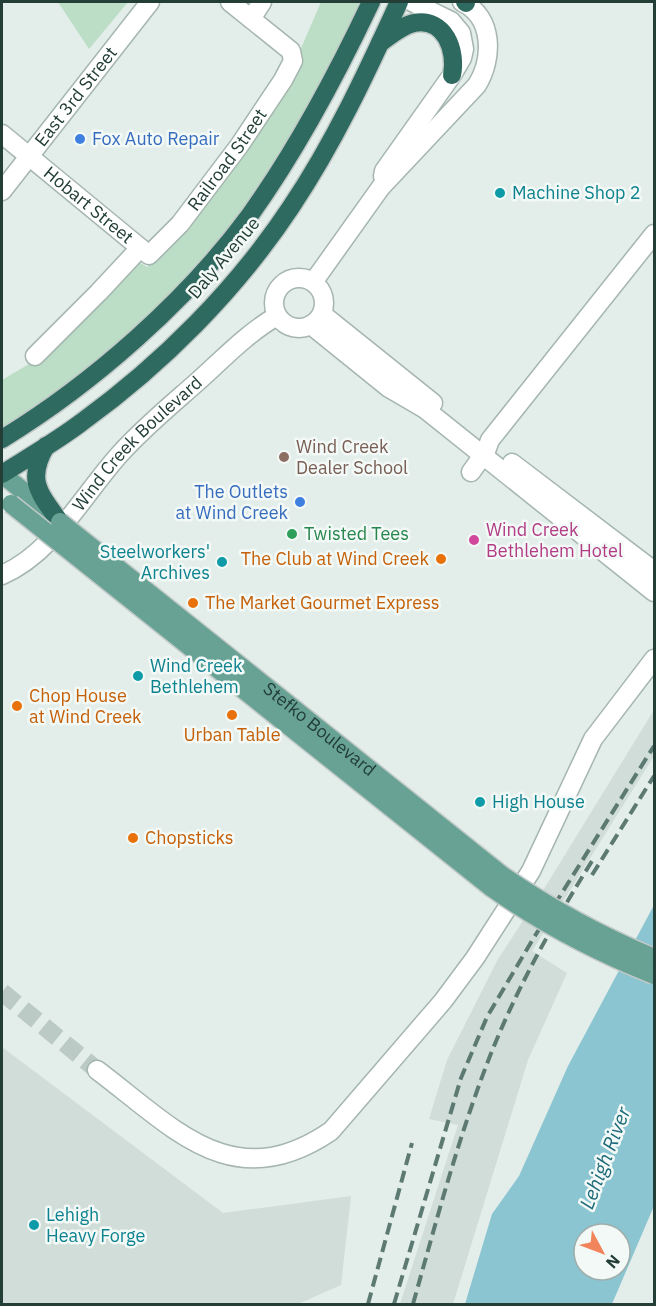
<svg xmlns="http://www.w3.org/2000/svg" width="656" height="1306" font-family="'IBM Plex Sans',sans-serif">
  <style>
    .built { fill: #d1ddd8 }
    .green { fill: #bcdec6 }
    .water { fill: #8bc5d2; fill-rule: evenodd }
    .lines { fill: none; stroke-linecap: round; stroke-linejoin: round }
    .minor-tunnel { stroke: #bccac5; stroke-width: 18; stroke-dasharray: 18 9; stroke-linecap: butt }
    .minor-casing { stroke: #a5b5b0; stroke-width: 21 }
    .major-casing { stroke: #c1c9c7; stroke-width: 21 }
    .highway-casing { stroke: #c1c9c7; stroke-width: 21 }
    .minor { stroke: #fff; stroke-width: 18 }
    .major { stroke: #67a294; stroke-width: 18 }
    .highway { stroke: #2e6a5f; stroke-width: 18 }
    .rail { stroke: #5d7a72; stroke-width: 4; stroke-dasharray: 12 6; stroke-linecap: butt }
    .major-bridge-casing { stroke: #c1c9c7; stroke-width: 21; stroke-linecap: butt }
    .major-bridge { stroke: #67a294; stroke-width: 18 }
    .shop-dot { fill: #3f7fe0; stroke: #f3f9f6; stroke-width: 2 }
    .culture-dot { fill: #0f9aa8; stroke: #f3f9f6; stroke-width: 2 }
    .education-dot { fill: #8d6e63; stroke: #f3f9f6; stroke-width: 2 }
    .leisure-dot { fill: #2e9e5b; stroke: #f3f9f6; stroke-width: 2 }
    .hotel-dot { fill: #d1479c; stroke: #f3f9f6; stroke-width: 2 }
    .food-dot { fill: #e8710a; stroke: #f3f9f6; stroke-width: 2 }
    .labels { text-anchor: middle; stroke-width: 5; stroke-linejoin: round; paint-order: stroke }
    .street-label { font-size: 18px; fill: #223e37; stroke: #f3f9f6 }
    .shop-label { font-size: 18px; fill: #366cbe; stroke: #f3f9f6; text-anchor: start }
    .culture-label { font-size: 18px; fill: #0d838f; stroke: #f3f9f6; text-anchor: start }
    .education-label { font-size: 18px; fill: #785e54; stroke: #f3f9f6; text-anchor: start }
    .hotel-label { font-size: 18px; fill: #b23c85; stroke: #f3f9f6; text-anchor: start }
    .leisure-label { font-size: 18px; fill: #27864d; stroke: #f3f9f6; text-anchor: start }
    .food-label { font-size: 18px; fill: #c56008; stroke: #f3f9f6; text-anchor: start }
    .water-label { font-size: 20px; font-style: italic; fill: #1c697a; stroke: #f3f9f6 }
  </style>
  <rect width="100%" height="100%" fill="#e3ede9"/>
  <g class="built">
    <polygon points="654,710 654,756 532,951 567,973 528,1060 453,1304 400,1304 458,1125 429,1119 447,1060 498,959 547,884"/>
    <polygon points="2,1047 223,1213 351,1196 341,1285 298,1304 2,1304"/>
  </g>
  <g class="green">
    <polygon points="58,2 128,2 89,49"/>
    <polygon points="321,2 363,2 349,32 284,151 217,245 123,340 2,432 2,380 44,355 139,262 147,267 177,236 239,162 286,83"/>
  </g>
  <path class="water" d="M654,905v301l-42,98h-147l27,-90 27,-38 49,-110zM584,1234h36v36h-36z"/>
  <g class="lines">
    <polyline class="minor-tunnel" points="2,992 97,1070"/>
    <g class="minor-casing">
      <g id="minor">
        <polyline points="251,19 262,2"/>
        <path id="s1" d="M2,134l147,121 31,-31 59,-78 44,-66 10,-19 -2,-10 -61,-49"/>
        <polyline points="383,176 384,171 452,75 462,58 464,49 461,33 451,21 412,2"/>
        <path id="s2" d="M2,191l148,-189"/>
        <circle cx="299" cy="303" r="25"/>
        <path d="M314,281l67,-94 96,-102c16,-26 17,-68 -15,-83"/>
        <polyline points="322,314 433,403"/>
        <polyline points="311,325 389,388 425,409 654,592"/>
        <polyline points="35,356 99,292 140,248"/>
        <polyline points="512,463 654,571"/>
        <polyline points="471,472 486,451 490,440 654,234"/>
        <path id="s3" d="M2,575c51,-22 81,-80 117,-120 23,-26 51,-49 77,-72 26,-23 51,-50 81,-67"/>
        <path d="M97,1070c77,58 136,128 234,61l112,-130 32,-43 56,-87 62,-132 61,-80"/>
      </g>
    </g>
    <g class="major-casing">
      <polyline id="major" points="2,474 54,516"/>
    </g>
    <g class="highway-casing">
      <g id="highway">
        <polyline points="465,2 466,3"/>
        <path d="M380,43c10,-7 21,-17 34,-20 31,-6 43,28 38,52"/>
        <path d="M2,439c90,-55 185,-138 248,-224 48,-67 86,-139 121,-213"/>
        <path d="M46,446c-20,34 -7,47 14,76"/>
        <path d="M2,474c27,-17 55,-33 80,-52 80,-58 154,-132 209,-215 43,-64 76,-135 108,-205"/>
      </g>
    </g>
    <use href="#minor" class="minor"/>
    <use href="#major" class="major"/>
    <use href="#highway" class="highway"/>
    <g class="rail">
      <polyline points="592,875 654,776"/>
      <polyline points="368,1304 412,1143"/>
      <polyline points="394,1304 461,1078 487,1017 533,939 654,746"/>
      <path d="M413,1304c24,-85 46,-170 79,-253 27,-67 62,-129 100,-190"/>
    </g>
    <g class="major-bridge-casing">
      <g id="major-bridge">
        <path d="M11,504l481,384c51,36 105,64 162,87"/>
        <path id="s4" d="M60,522l443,354c48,33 98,60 151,82"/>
      </g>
    </g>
    <use href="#major-bridge" class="major-bridge"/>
  </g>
  <g class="shop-dot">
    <circle cx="80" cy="139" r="6"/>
    <circle cx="300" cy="502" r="6"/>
  </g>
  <g class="culture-dot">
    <circle cx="500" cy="193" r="6"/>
    <circle cx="222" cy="562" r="6"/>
    <circle cx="138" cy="676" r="6"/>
    <circle cx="480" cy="802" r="6"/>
    <circle cx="34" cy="1225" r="6"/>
  </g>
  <circle class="education-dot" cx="284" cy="457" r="6"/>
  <circle class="leisure-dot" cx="292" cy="534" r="6"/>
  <circle class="hotel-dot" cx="474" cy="540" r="6"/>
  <g class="food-dot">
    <circle cx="441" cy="559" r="6"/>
    <circle cx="193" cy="603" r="6"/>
    <circle cx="17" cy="706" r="6"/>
    <circle cx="232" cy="715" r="6"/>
    <circle cx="133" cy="838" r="6"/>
  </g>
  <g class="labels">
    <g class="street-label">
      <text dy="6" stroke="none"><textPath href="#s2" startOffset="120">East 3rd Street</textPath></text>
      <text dy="6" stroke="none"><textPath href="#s1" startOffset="314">Railroad Street</textPath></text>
      <text dy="6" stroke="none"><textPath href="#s1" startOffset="112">Hobart Street</textPath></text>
      <text transform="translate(224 258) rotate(-50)" y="6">Daly Avenue</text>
      <text dy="6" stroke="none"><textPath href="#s3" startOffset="190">Wind Creek Boulevard</textPath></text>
      <text dy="6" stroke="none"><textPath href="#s4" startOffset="332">Stefko Boulevard</textPath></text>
    </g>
    <g class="shop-label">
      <text x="92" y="145">Fox Auto Repair</text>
      <text x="288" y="498" text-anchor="end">The Outlets<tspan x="288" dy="21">at Wind Creek</tspan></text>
    </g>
    <g class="culture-label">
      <text x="512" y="199">Machine Shop 2</text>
      <text x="210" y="558" text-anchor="end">Steelworkers'<tspan x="210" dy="21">Archives</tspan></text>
      <text x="150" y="672">Wind Creek<tspan x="150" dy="21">Bethlehem</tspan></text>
      <text x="492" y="808">High House</text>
      <text x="46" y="1221">Lehigh<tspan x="46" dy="21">Heavy Forge</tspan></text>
    </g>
    <g class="education-label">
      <text x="296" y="453">Wind Creek<tspan x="296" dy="21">Dealer School</tspan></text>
    </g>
    <g class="hotel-label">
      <text x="486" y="536">Wind Creek<tspan x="486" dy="21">Bethlehem Hotel</tspan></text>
    </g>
    <g class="leisure-label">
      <text x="304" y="540">Twisted Tees</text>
    </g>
    <g class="food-label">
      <text x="429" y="565" text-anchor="end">The Club at Wind Creek</text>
      <text x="205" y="609">The Market Gourmet Express</text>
      <text x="29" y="702">Chop House<tspan x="29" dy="21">at Wind Creek</tspan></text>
      <text x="232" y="741" text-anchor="middle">Urban Table</text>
      <text x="145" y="844">Chopsticks</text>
    </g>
    <g class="water-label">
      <text transform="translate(605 1158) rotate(-69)" y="7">Lehigh River</text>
    </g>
  </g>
  <rect width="656" height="1306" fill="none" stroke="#223e37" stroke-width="6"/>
  <g transform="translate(602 1252) rotate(131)"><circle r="28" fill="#f3f9f6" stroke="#9faeaa" stroke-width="1.5"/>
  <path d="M0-4.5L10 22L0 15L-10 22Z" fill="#f2845c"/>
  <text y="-9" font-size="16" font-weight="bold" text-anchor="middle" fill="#223e37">N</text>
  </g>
</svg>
